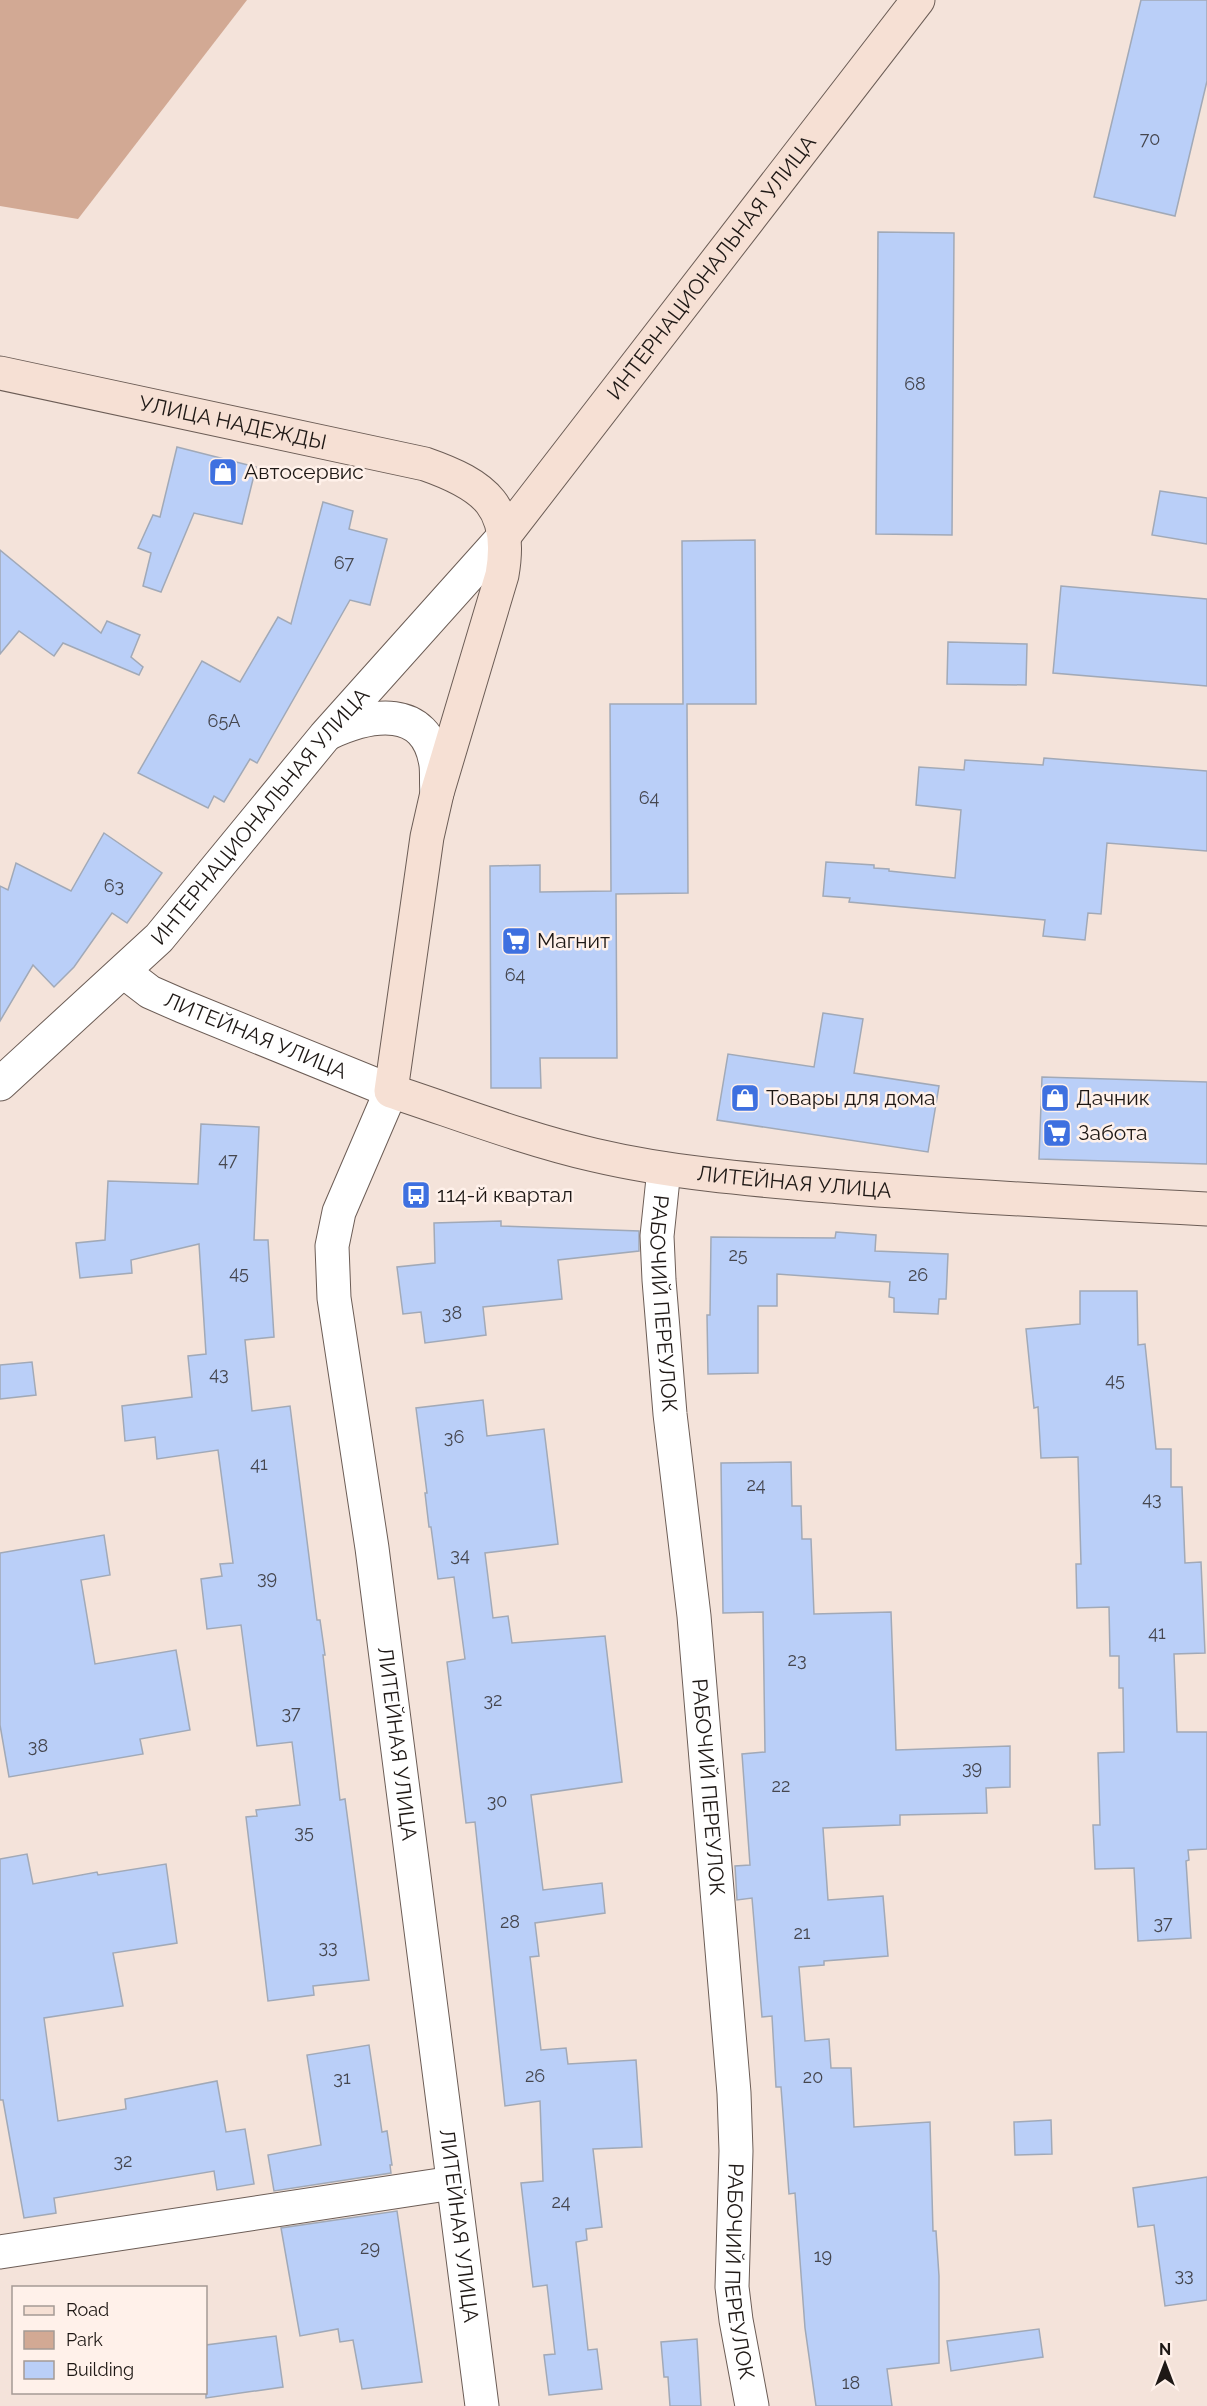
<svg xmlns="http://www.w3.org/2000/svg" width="1207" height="2406" font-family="Raleway,sans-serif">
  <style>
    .green { fill: #d2a994 }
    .building { fill: #bacff8; stroke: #a1a9b7; stroke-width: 1.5 }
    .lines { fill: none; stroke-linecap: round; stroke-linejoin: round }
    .street-casing { stroke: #6c5d56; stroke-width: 35 }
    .secondary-casing { stroke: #6c5d56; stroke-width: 35 }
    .street { stroke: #fff; stroke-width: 33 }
    .secondary { stroke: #f6e0d4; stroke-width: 33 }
    .labels { text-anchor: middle; stroke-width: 5; stroke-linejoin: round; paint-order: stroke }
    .number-label { font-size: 18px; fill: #45464e }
    .street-label { font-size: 21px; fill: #1e1815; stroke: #fff1ea }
    .poi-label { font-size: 21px; fill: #1e1815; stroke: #fff1ea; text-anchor: start }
  </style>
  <rect width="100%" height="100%" fill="#f4e3da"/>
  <polygon class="green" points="0,0 247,0 78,219 0,206"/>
  <g class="building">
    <polygon points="1141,0 1207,0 1207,81 1175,216 1094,197"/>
    <polygon points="878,232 954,233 952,535 876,534"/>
    <polygon points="177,447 256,467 242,524 194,513 161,592 143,586 151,553 138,548 153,515 160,517"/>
    <polygon points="1160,491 1207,498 1207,544 1152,535"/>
    <polygon points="323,502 353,511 349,529 387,539 370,605 350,600 257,763 250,759 224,802 214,796 208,808 138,773 202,661 240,682 278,617 291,624"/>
    <polygon points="755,540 756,704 687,704 688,893 616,894 617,1058 540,1058 541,1088 491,1088 490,866 540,865 540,892 611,891 610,704 683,704 682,541"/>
    <polygon points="0,550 101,633 107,621 140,635 131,657 143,667 139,675 63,643 54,656 19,631 0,654"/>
    <polygon points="1061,586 1207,599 1207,686 1053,673"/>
    <polygon points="948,642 1027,644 1026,685 947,684"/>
    <polygon points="1044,758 1207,771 1207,851 1107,843 1101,914 1088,913 1085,940 1043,936 1045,920 849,902 850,898 823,896 826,862 874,865 874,868 889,869 889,871 955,878 961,810 916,805 919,767 964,770 965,760 1043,765"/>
    <polygon points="104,833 162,873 127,923 112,913 74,967 54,987 33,965 0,1021 0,886 8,890 16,863 71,891"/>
    <polygon points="823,1013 863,1019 854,1073 939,1086 928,1152 717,1120 728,1054 814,1067"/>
    <polygon points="1042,1077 1207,1082 1207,1164 1039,1159"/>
    <polygon points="201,1124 259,1127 254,1240 268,1240 274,1337 245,1340 252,1411 290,1406 317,1620 320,1620 325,1655 323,1655 340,1800 345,1799 369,1980 313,1986 314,1995 268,2001 246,1817 257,1816 256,1810 300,1805 292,1742 257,1746 241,1625 207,1629 201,1579 222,1576 220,1564 233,1563 218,1450 157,1459 155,1437 125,1441 122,1406 192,1397 188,1356 206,1354 199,1244 131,1260 132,1273 80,1278 76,1243 105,1240 108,1181 198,1184"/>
    <polygon points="501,1221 501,1226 639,1231 639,1251 558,1260 562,1299 483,1307 486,1335 425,1343 421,1312 403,1314 397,1267 435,1263 434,1223"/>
    <polygon points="836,1232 876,1235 875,1251 948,1254 946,1299 939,1299 938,1314 894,1312 894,1298 889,1297 890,1282 777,1274 777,1306 758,1306 758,1373 708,1374 707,1315 710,1315 711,1237 835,1238"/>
    <polygon points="1080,1291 1137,1291 1138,1345 1145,1344 1156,1449 1171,1449 1171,1487 1182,1487 1185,1563 1201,1562 1205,1653 1174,1654 1177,1732 1207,1732 1207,1849 1188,1850 1189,1860 1186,1861 1191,1938 1138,1941 1134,1868 1095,1869 1093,1825 1100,1825 1098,1753 1124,1752 1123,1688 1119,1688 1119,1656 1110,1656 1109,1607 1077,1608 1076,1564 1081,1564 1078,1457 1041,1458 1038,1407 1034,1408 1026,1329 1080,1324"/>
    <polygon points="32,1362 36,1395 0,1399 0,1365"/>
    <polygon points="483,1400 487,1436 544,1429 558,1544 485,1553 493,1618 508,1616 512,1643 605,1636 622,1782 531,1795 543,1890 602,1883 605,1913 535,1923 539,1956 530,1957 541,2050 566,2048 568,2064 636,2060 642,2147 593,2149 602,2227 586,2229 587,2240 576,2242 588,2350 597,2349 602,2389 549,2395 544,2355 555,2354 547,2285 533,2287 521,2183 543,2181 540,2101 505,2106 475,1822 466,1823 447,1662 465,1659 454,1577 438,1579 431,1527 429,1527 425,1493 427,1493 416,1408"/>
    <polygon points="791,1462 792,1506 801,1506 802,1539 811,1539 814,1614 891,1612 896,1750 1010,1746 1010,1787 986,1788 987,1813 900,1815 900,1825 823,1828 828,1900 883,1896 888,1956 824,1961 824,1965 799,1967 805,2041 829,2039 831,2068 851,2068 854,2127 930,2122 933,2231 936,2231 939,2276 939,2363 887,2369 892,2406 816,2406 805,2328 795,2193 789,2194 781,2087 776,2087 772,2016 762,2017 752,1898 737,1900 735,1866 750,1865 742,1754 765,1752 763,1612 723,1613 721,1463"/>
    <polygon points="104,1535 110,1575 81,1580 95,1664 176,1650 190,1730 140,1739 143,1754 9,1777 0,1725 0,1553"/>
    <polygon points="27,1854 33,1884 97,1872 98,1875 166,1864 177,1943 113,1953 123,2006 44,2018 58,2121 126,2109 125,2099 217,2081 226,2132 245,2129 254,2184 217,2190 214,2171 54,2198 56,2213 24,2218 3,2100 0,2100 0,1859"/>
    <polygon points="369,2045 382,2132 387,2131 392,2165 390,2165 391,2173 274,2191 268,2155 321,2145 307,2055"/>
    <polygon points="1051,2120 1052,2154 1015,2155 1014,2122"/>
    <polygon points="1207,2177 1207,2300 1165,2306 1154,2225 1138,2227 1133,2188"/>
    <polygon points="397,2211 422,2382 362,2389 353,2340 340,2342 338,2329 300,2336 281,2228"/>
    <polygon points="1039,2329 1043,2357 951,2371 947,2341"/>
    <polygon points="276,2336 283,2387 206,2398 206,2345"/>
    <polygon points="697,2339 701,2406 670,2406 668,2377 664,2377 661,2342"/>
  </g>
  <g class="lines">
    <g class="street-casing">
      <g id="street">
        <path d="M329,733c41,-19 98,-30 107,32 1,9 0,19 1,28"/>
        <path id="s1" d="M124,972l26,20 32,14 209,85 -52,121 -7,34 2,52 38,250 110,858"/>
        <path id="s2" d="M0,1084l159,-146 166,-202 180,-201"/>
        <path id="s3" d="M664,1169l-7,67 2,44 11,134 24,202 40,477 2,58 -4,136 4,33 16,86"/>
        <polyline points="0,2252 453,2183"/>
      </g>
    </g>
    <g class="secondary-casing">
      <g id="secondary">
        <path id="s4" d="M0,373l425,91c60,21 89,43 77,111l-65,218 -10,44 -36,254c67,22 134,48 203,64 81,19 164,25 247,32 122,10 244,16 366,22"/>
        <path id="s5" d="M505,535l413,-535"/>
      </g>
    </g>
    <use href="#street" class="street"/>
    <use href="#secondary" class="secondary"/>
  </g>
  <defs>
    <g id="shop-square" transform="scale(1.5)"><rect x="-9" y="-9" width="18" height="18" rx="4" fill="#3e70e0" stroke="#fff1ea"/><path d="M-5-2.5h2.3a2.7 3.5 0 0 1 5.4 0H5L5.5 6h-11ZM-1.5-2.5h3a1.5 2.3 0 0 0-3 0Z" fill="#fff"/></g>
    <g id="supermarket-square" transform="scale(1.5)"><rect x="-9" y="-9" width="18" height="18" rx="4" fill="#3e70e0" stroke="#fff1ea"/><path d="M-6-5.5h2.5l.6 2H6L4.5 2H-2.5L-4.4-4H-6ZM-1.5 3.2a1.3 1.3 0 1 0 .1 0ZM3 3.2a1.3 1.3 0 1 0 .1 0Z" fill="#fff"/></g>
    <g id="bus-square" transform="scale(1.5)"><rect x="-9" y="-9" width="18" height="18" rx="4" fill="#3e70e0" stroke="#fff1ea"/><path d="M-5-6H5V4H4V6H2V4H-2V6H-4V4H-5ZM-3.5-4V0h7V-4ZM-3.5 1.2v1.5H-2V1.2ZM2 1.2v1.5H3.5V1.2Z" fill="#fff"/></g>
  </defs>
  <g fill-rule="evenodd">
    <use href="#shop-square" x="223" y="472"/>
    <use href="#supermarket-square" x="516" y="941"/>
    <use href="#shop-square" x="745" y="1098"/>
    <use href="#shop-square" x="1055" y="1098"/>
    <use href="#supermarket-square" x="1057" y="1133"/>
    <use href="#bus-square" x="416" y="1195"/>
  </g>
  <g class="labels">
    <g class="number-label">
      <text x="1150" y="145">70</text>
      <text x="915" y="390">68</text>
      <text x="344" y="569">67</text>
      <text x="224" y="727">65А</text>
      <text x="649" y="804">64</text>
      <text x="114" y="892">63</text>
      <text x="515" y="981">64</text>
      <text x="228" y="1166">47</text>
      <text x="738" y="1261">25</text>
      <text x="239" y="1279">45</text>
      <text x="918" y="1281">26</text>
      <text x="452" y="1319">38</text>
      <text x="219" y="1380">43</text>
      <text x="1115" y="1386">45</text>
      <text x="454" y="1443">36</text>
      <text x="259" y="1470">41</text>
      <text x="756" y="1491">24</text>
      <text x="1152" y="1505">43</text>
      <text x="460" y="1561">34</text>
      <text x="267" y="1584">39</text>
      <text x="1157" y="1639">41</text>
      <text x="797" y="1666">23</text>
      <text x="493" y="1706">32</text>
      <text x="291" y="1719">37</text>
      <text x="38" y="1752">38</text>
      <text x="972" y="1774">39</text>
      <text x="781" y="1792">22</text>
      <text x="497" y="1807">30</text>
      <text x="304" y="1838">35</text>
      <text x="510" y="1928">28</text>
      <text x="1163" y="1929">37</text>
      <text x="802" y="1939">21</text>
      <text x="328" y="1953">33</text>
      <text x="535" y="2082">26</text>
      <text x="813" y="2083">20</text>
      <text x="342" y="2084">31</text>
      <text x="123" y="2167">32</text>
      <text x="561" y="2208">24</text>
      <text x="370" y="2254">29</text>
      <text x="823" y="2262">19</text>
      <text x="1184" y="2281">33</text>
      <text x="851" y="2389">18</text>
    </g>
    <g class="street-label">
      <text dy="7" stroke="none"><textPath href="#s5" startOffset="338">ИНТЕРНАЦИОНАЛЬНАЯ УЛИЦА</textPath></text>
      <text dy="7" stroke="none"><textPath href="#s4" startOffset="238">УЛИЦА НАДЕЖДЫ</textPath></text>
      <text dy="7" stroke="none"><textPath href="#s2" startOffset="374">ИНТЕРНАЦИОНАЛЬНАЯ УЛИЦА</textPath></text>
      <text dy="7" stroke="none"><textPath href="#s1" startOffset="147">ЛИТЕЙНАЯ УЛИЦА</textPath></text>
      <text dy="7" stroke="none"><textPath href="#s4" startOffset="1532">ЛИТЕЙНАЯ УЛИЦА</textPath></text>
      <text dy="7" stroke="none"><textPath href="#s3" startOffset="135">РАБОЧИЙ ПЕРЕУЛОК</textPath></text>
      <text dy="7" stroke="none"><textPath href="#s1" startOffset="962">ЛИТЕЙНАЯ УЛИЦА</textPath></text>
      <text dy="7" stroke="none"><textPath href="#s3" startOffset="621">РАБОЧИЙ ПЕРЕУЛОК</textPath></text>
      <text dy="7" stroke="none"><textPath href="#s1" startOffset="1448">ЛИТЕЙНАЯ УЛИЦА</textPath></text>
      <text dy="7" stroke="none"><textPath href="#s3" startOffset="1107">РАБОЧИЙ ПЕРЕУЛОК</textPath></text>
    </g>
    <g class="poi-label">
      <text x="244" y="479">Автосервис</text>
      <text x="537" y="948">Магнит</text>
      <text x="766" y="1105">Товары для дома</text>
      <text x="1076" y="1105">Дачник</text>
      <text x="1078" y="1140">Забота</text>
      <text x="437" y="1202">114-й квартал</text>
    </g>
  </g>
  <rect x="12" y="2286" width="195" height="108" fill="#fff1ea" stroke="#a59a95" stroke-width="1.5"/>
  <rect x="24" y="2306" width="30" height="9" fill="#f6e0d4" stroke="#a59a95" stroke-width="1.5"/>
  <text x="66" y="2316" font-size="18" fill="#1e1815">Road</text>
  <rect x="24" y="2331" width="30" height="18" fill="#d2a994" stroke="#a59a95" stroke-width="1.5"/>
  <text x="66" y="2346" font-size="18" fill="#1e1815">Park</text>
  <rect x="24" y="2361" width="30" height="18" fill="#bacff8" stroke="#a59a95" stroke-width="1.5"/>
  <text x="66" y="2376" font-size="18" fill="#1e1815">Building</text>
  <g transform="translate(1165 2364)" stroke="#fff1ea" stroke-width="4.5" paint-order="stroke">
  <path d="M0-4.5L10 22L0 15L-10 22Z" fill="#1e1815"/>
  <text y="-9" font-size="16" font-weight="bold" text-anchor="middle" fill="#1e1815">N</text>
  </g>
</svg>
